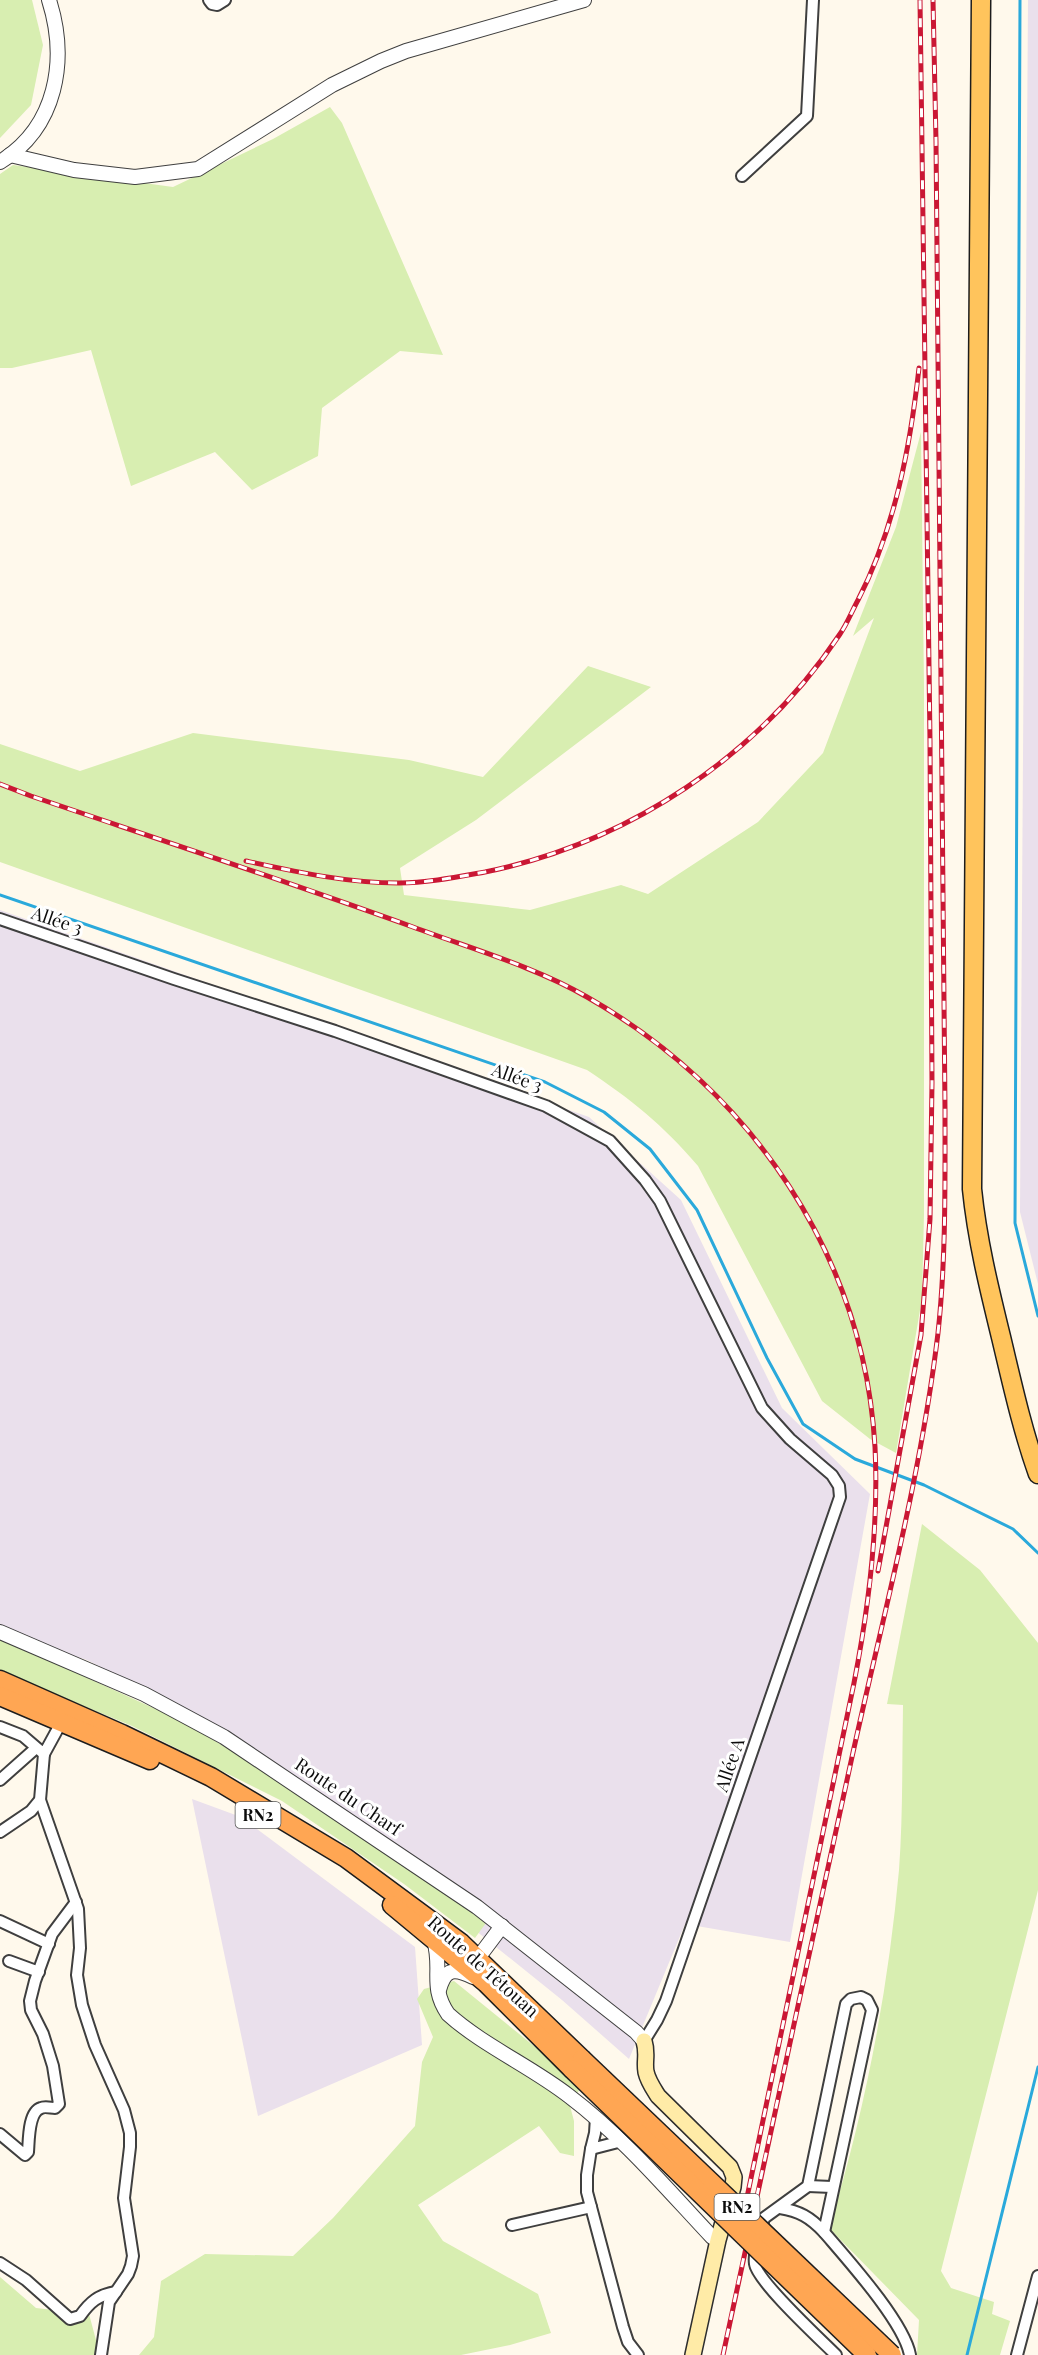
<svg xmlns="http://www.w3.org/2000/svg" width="1038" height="2355" font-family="'Playfair Display',serif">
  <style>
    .industrial { fill: #eae0ec }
    .green { fill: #d8eeb1 }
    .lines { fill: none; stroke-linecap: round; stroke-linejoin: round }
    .stream { stroke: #2aa9db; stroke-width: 3 }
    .minor-casing { stroke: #3f3f3f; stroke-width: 14 }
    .tertiary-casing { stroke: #3f3f3f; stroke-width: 16 }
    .secondary-casing { stroke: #2e2e2e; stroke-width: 18 }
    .primary-casing { stroke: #1d1d1d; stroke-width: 21 }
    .trunk-casing { stroke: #1d1d1d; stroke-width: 21 }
    .minor { stroke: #fff; stroke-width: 10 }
    .tertiary { stroke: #fff; stroke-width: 14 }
    .secondary { stroke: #ffeba7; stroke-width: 15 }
    .primary { stroke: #ffc45c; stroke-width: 18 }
    .trunk { stroke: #ffa653; stroke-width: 18 }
    .rail-casing { stroke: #ca1734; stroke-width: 5 }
    .rail { stroke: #fff; stroke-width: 3; stroke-dasharray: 9; stroke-linecap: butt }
    .trunk-bridge-casing { stroke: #1d1d1d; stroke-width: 21; stroke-linecap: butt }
    .trunk-bridge { stroke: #ffa653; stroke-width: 18 }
    .labels { text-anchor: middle; stroke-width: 6; stroke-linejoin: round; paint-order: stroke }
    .shield { fill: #fff; stroke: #555; stroke-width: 1.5 }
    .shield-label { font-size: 16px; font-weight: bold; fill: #0c0c0c }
    .street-label { font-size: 18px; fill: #0c0c0c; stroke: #fff }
  </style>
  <rect width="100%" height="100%" fill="#fff9ec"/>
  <g class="industrial">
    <polygon points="1028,0 1038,0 1038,1284 1020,1212"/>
    <polygon points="0,910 589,1117 681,1200 782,1408 870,1494 790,1942 685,1924 629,2059 562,2000 235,1737 87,1660 0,1633"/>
    <polygon points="192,1799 241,1817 415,1947 422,2045 258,2116"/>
  </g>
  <g class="green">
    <polygon points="0,0 32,0 43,45 31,105 0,138"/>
    <polygon points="330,107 342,123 443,355 400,351 322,408 318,456 252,490 215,452 131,486 91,350 12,368 0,368 0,174 13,165 173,187 273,139"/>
    <path d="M921,432l3,256v526l-2,84 -26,155 -26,-14 -48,-38 -124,-235c-36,-42 -66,-66 -111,-96l-587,-208v-118l80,27 113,-38 216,27 74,17 105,-111 63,21 -175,133 -76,48 4,27 126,15 91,-25 27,9 110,-72 65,-69 51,-135 -21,18 43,-109z"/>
    <path d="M922,1524l58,46 58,73v247l-97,381 10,17 43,14 -2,12 18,7 -10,34h-83l2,-35 -90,-92c36,-116 59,-237 70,-358 4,-54 3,-110 4,-165l-16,-1z"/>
    <polygon points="0,1638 184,1722 284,1783 409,1867 486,1923 475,1938 404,1884 282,1801 132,1726 0,1671"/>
    <polygon points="454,1981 582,2085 570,2106 574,2121 574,2156 560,2153 539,2126 418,2205 443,2241 538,2294 551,2333 510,2345 461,2355 139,2355 154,2337 161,2281 205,2254 293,2256 333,2218 415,2126 422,2062 433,2037 417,1999 424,1989"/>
    <polygon points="0,2277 36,2308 89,2314 100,2355 0,2355"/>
  </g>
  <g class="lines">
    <g class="stream">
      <polyline points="1020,0 1015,1223 1038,1316"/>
      <polyline points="0,895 545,1082 604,1112 650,1149 697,1210 767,1358 803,1424 855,1459 924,1485 1013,1529 1038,1553"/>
      <polyline points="967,2355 1038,2067"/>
    </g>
    <g class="minor-casing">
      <g id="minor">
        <polyline points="209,0 212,4 217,5 225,0"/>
        <polyline points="742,176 807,116 813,0"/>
        <polyline points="0,919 174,979 335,1031 546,1106 610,1141 645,1180 660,1201 762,1408 790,1439 832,1475 839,1486 840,1497 666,2001 657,2020 644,2041"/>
        <polyline points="0,1727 23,1736 44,1754 62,1721"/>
        <polyline points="0,1780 36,1748"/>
        <polyline points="40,1800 78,1909 80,1948 77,1975 82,2005 95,2045 124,2110 130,2133 130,2147 124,2198 133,2256 131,2266 128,2274 109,2302 101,2355"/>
        <polyline points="0,1832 31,1811 40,1800 44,1754"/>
        <polyline points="0,1921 49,1944"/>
        <polyline points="9,1961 39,1972"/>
        <polyline points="596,2117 595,2133 591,2149 622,2141"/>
        <path d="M0,2134l25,21 3,-3c1,-11 0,-40 13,-44 4,-2 10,0 14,0l4,-4 -6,-38 -10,-32 -12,-24 -1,-9 5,-20 17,-47 24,-32"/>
        <polyline points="591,2149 587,2175 587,2192 623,2327 628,2342 638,2355"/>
        <polyline points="808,2186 832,2187"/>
        <path d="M780,2208c19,3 30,9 44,24 23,27 80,90 86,123"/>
        <polyline points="512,2225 591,2207"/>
        <path d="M824,2232l48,-222 -5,-10 -6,-3 -10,2 -5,5 -38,182 -44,32c-3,13 -11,33 -9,46 2,17 66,76 81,91"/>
        <path d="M0,2263l26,17 44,39 10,-3c10,-14 18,-21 36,-24"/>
        <polyline points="1017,2355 1038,2276"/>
      </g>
    </g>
    <g class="tertiary-casing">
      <g id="tertiary">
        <polyline points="10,155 74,170 135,177 198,169 332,85 381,61 406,51 584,0"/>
        <path d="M0,162c57,-35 68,-102 49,-162"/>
        <polyline points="0,1632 144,1694 224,1737 477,1907 636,2032 644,2041"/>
        <path d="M434,1940c9,30 -5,46 14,74 34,31 84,53 121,82 54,41 97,92 143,141l6,3"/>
        <polyline points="478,1958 502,1926"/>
        <path d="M439,1990c6,-22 15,-22 34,-13"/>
      </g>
    </g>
    <g class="secondary-casing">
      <path id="secondary" d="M644,2041c4,13 0,20 2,31 2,9 7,16 12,24l72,71 4,10 -1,10 -15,53 -25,115"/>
    </g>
    <g class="primary-casing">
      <path id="primary" d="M981,0l-9,1189c5,50 17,99 29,148 11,46 21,92 37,137"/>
    </g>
    <g class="trunk-casing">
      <g id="trunk">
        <polyline points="0,1680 122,1734 211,1777 346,1858 461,1943 582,2059"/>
        <polyline points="0,1696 150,1760"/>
        <polyline points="392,1905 486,1983 572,2069"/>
      </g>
    </g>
    <use href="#minor" class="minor"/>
    <use href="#tertiary" class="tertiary"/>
    <use href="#secondary" class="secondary"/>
    <use href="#primary" class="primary"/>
    <use href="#trunk" class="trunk"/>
    <g class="rail-casing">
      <g id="rail">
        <path d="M0,784l31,12c127,43 255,85 382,131 56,21 123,40 174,70 165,94 277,259 288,450 4,79 -6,159 -21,236l-114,548"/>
        <path d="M246,861c51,11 101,22 153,22 28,0 58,-6 86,-11 143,-29 274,-116 355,-238 7,-10 12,-23 18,-34 37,-72 52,-152 61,-232"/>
        <polyline points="878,1571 921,1335 930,1219 932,1083 930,740 920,0"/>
        <path d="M723,2355c42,-199 86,-399 129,-598 31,-141 69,-281 86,-424 8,-74 7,-149 7,-223l-9,-969 -3,-141"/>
      </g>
    </g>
    <use href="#rail" class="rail"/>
    <g class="trunk-bridge-casing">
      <g id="trunk-bridge">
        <polyline points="582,2059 892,2355"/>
        <polyline points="572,2069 867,2355"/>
      </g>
    </g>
    <use href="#trunk-bridge" class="trunk-bridge"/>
  </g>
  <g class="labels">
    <g class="shield">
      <rect x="235.5" y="1802" width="45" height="26" rx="4.5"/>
      <rect x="714.5" y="2194" width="45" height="26" rx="4.5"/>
    </g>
    <g class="shield-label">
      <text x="258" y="1821">RN2</text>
      <text x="737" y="2213">RN2</text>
    </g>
    <g class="street-label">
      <text transform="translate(57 921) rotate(19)" y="6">Allée 3</text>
      <text transform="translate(517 1078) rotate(20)" y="6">Allée 3</text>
      <text transform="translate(730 1765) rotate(-71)" y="6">Allée A</text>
      <text transform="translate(348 1797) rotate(34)" y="6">Route du Charf</text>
      <text transform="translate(483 1967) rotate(42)" y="6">Route de Tétouan</text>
    </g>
  </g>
</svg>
